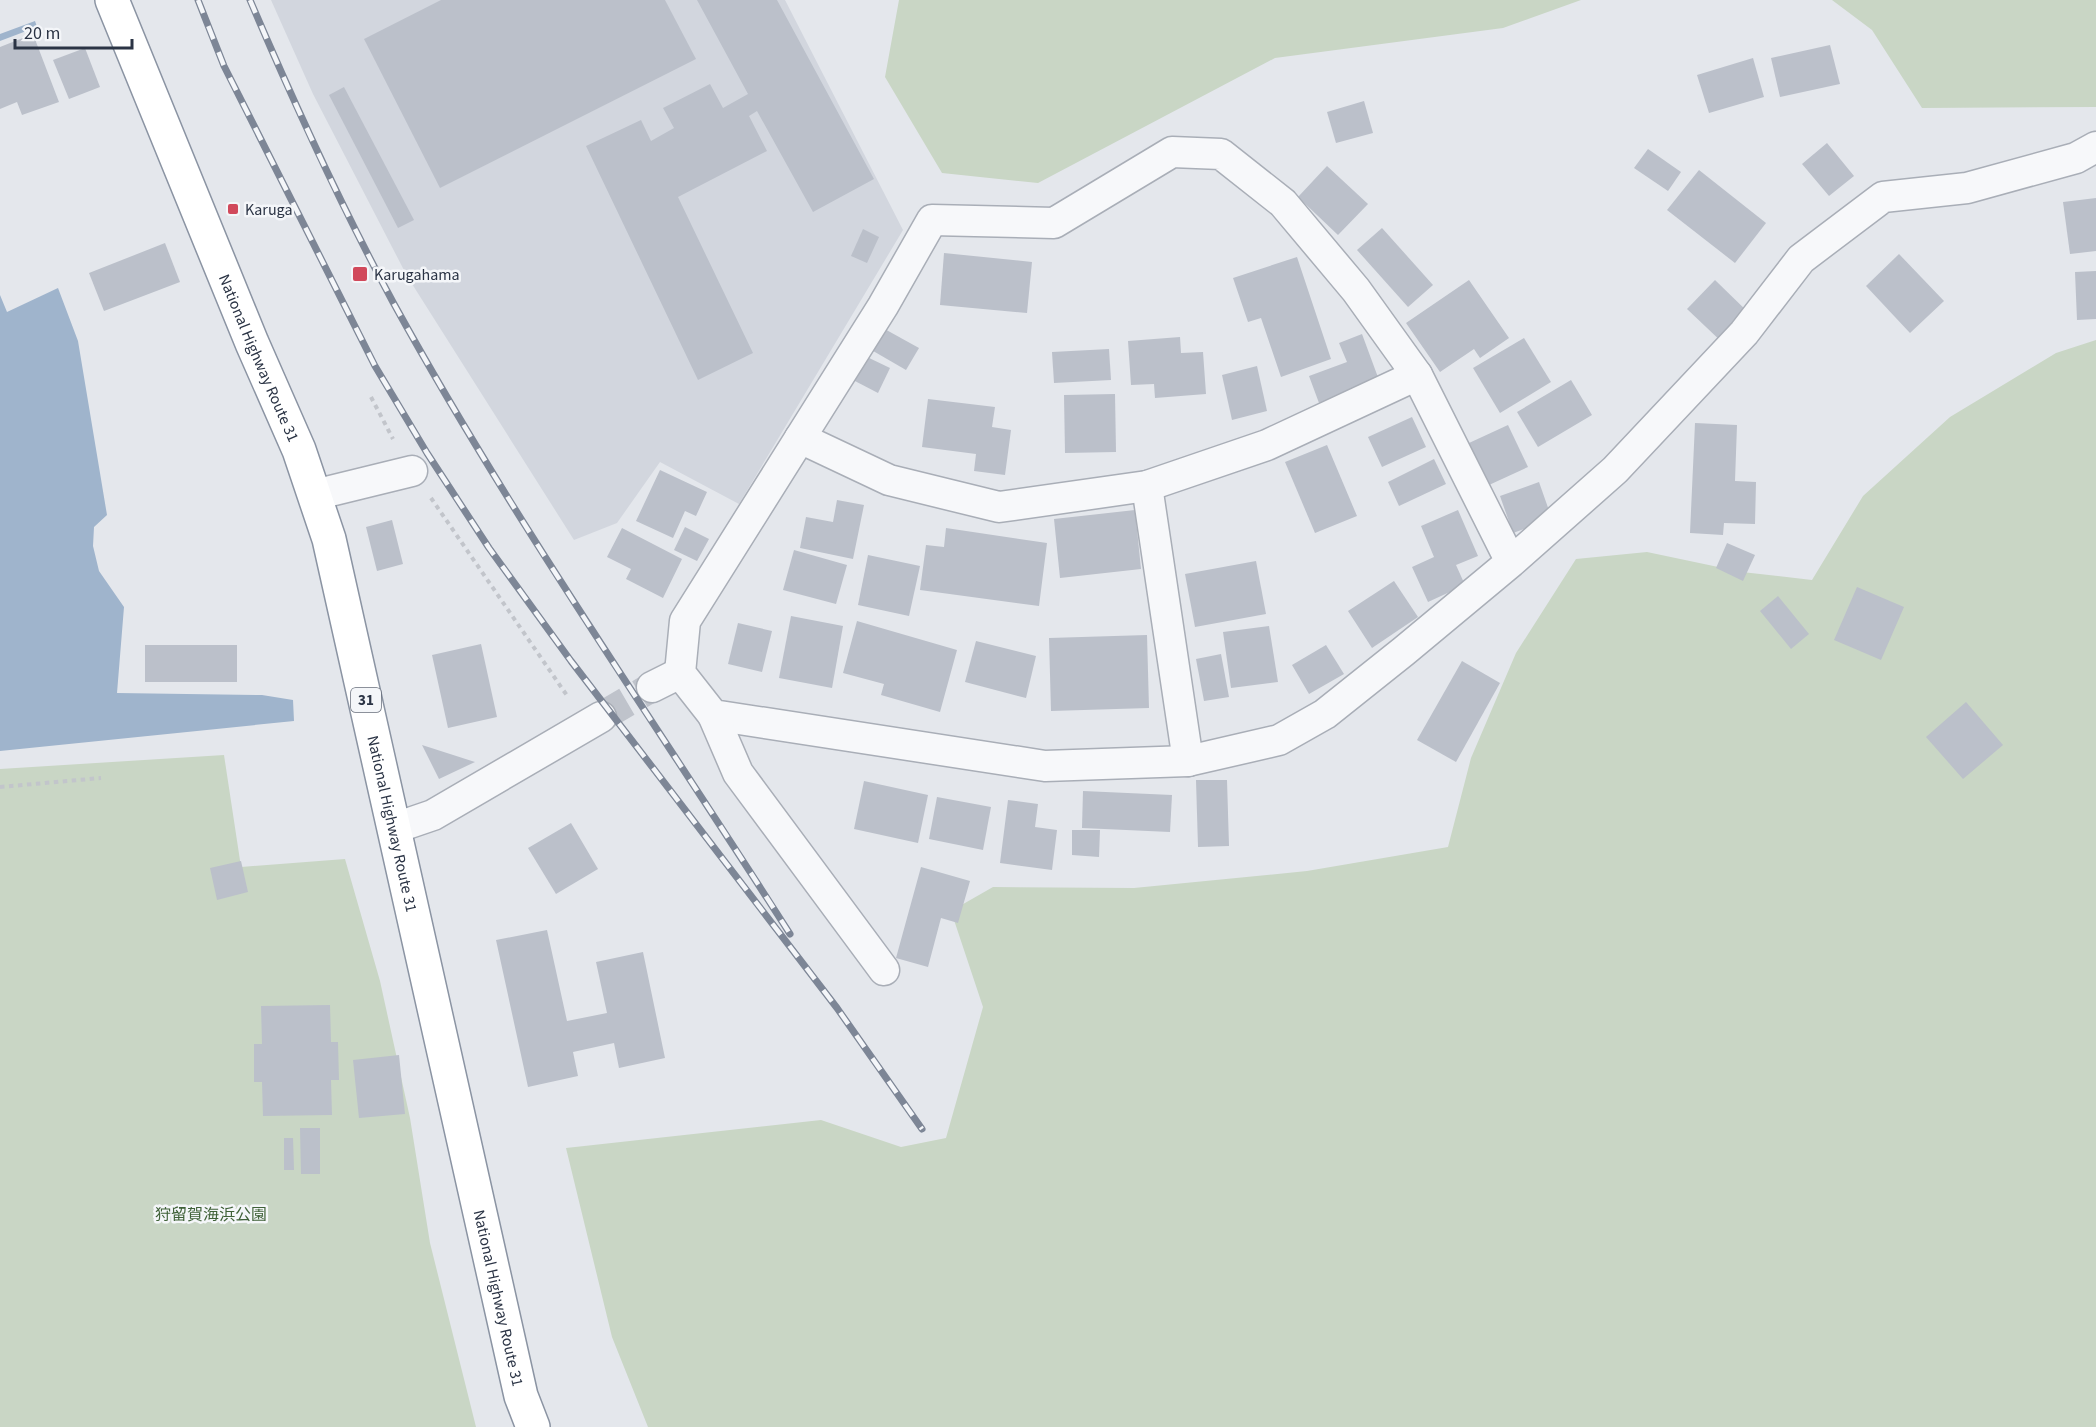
<svg xmlns="http://www.w3.org/2000/svg" width="2096" height="1427" font-family="'Source Sans 3','Noto Sans JP',sans-serif">
  <style>
    .built { fill: #d2d6de }
    .green { fill: #c9d6c5 }
    .water { fill: #9fb4cc }
    .building { fill: #bbc0ca }
    .lines { fill: none; stroke-linecap: round; stroke-linejoin: round }
    .minor-tunnel { stroke: #bfc3cb; stroke-width: 30; stroke-dasharray: 30 15; stroke-linecap: butt }
    .minor-casing { stroke: #a9aeb7; stroke-width: 33 }
    .trunk-casing { stroke: #8b94a3; stroke-width: 36 }
    .path { stroke: #c2c5cb; stroke-width: 4; stroke-dasharray: 4.5 4.5; stroke-linecap: butt }
    .minor { stroke: #f7f8fa; stroke-width: 30 }
    .trunk { stroke: #fff; stroke-width: 33 }
    .rail-casing { stroke: #7d8696; stroke-width: 7 }
    .rail { stroke: #f4f6f9; stroke-width: 4.5; stroke-dasharray: 14; stroke-linecap: butt }
    .poi-dot { fill: #d1495b; stroke: #f4f6f9; stroke-width: 2 }
    .labels { text-anchor: middle; stroke-width: 5; stroke-linejoin: round; paint-order: stroke }
    .shield { fill: #f4f6f9; stroke: #676e7b; stroke-width: 1.5 }
    .shield-label { font-size: 15px; font-weight: bold; fill: #2b3445 }
    .poi-label { font-size: 16px; fill: #2b3445; stroke: #f4f6f9; text-anchor: start }
    .street-label { font-size: 16px; fill: #2b3445; stroke: #f4f6f9 }
    .park-label { font-size: 16px; fill: #3f6138; stroke: #f4f6f9 }
  </style>
  <rect width="100%" height="100%" fill="#e4e7ec"/>
  <polygon class="built" points="271,0 785,0 903,230 739,504 660,462 617,523 574,540 407,276 313,94"/>
  <g class="green">
    <polygon points="899,0 1581,0 1503,28 1275,58 1038,183 942,173 885,77"/>
    <polygon points="1832,0 2096,0 2096,107 1922,108 1872,30"/>
    <polygon points="2096,340 2096,1427 648,1427 612,1337 566,1148 821,1120 901,1147 946,1138 983,1007 951,911 993,887 1134,888 1307,871 1448,847 1471,758 1516,653 1576,559 1647,552 1742,572 1812,580 1863,496 1950,417 2056,353"/>
    <polygon points="224,755 241,867 345,859 380,981 410,1118 430,1243 476,1427 0,1427 0,769"/>
  </g>
  <g class="water">
    <polygon points="35,21 37,27 0,41 0,34"/>
    <polygon points="58,288 78,341 107,515 94,527 93,546 99,571 124,607 117,693 262,695 293,700 294,721 0,751 0,295 7,312"/>
  </g>
  <g class="building">
    <polygon points="441,0 665,0 696,59 440,188 364,39"/>
    <polygon points="697,0 777,0 874,179 813,212 757,111 749,116 767,151 678,197 753,353 698,380 586,146 641,120 651,141 674,128 663,108 710,84 723,108 748,94"/>
    <polygon points="33,34 59,102 22,115 17,102 0,109 0,47"/>
    <polygon points="1830,45 1840,84 1780,97 1771,58"/>
    <polygon points="85,48 100,87 69,99 53,60"/>
    <polygon points="1753,58 1764,97 1709,113 1697,75"/>
    <polygon points="344,87 414,220 398,228 329,95"/>
    <polygon points="1364,101 1373,133 1336,143 1327,112"/>
    <polygon points="1827,143 1854,176 1829,196 1802,164"/>
    <polygon points="1648,149 1681,172 1668,191 1634,168"/>
    <polygon points="1327,166 1368,204 1338,235 1298,197"/>
    <polygon points="1699,170 1766,223 1735,263 1667,210"/>
    <polygon points="2096,198 2096,251 2070,254 2063,202"/>
    <polygon points="1382,228 1433,285 1408,307 1357,250"/>
    <polygon points="863,229 879,237 867,263 851,256"/>
    <polygon points="165,243 180,282 104,311 89,273"/>
    <polygon points="944,253 1032,262 1027,313 940,305"/>
    <polygon points="1899,254 1944,301 1910,333 1866,286"/>
    <polygon points="1297,257 1331,359 1281,377 1261,318 1248,322 1233,278"/>
    <polygon points="2096,271 2096,319 2077,320 2075,272"/>
    <polygon points="1469,280 1509,338 1480,358 1474,349 1440,372 1406,323"/>
    <polygon points="1715,280 1753,317 1725,345 1687,309"/>
    <polygon points="881,327 919,348 906,370 868,348"/>
    <polygon points="1362,334 1379,380 1319,403 1309,376 1347,362 1339,343"/>
    <polygon points="1180,337 1181,353 1203,352 1206,394 1155,398 1154,384 1131,385 1128,341"/>
    <polygon points="1524,338 1551,382 1500,413 1473,368"/>
    <polygon points="1109,349 1111,380 1054,383 1052,352"/>
    <polygon points="865,356 890,368 878,393 853,380"/>
    <polygon points="1257,366 1267,411 1232,420 1222,375"/>
    <polygon points="1571,380 1592,415 1538,447 1517,412"/>
    <polygon points="1115,394 1116,452 1065,453 1064,395"/>
    <polygon points="928,399 995,407 992,427 1011,430 1005,475 974,471 976,454 922,447"/>
    <polygon points="1412,417 1426,447 1382,467 1368,437"/>
    <polygon points="1695,423 1737,425 1735,481 1756,482 1755,524 1724,523 1723,535 1690,533"/>
    <polygon points="1508,425 1528,467 1489,485 1469,443"/>
    <polygon points="1327,445 1357,516 1315,533 1285,462"/>
    <polygon points="1434,459 1446,484 1399,506 1388,482"/>
    <polygon points="660,470 707,492 696,516 685,511 673,538 636,521"/>
    <polygon points="1539,482 1552,519 1513,533 1500,496"/>
    <polygon points="837,500 864,505 853,559 800,548 806,517 833,522"/>
    <polygon points="1135,510 1141,569 1060,578 1054,519"/>
    <polygon points="1458,510 1478,556 1456,565 1465,585 1428,602 1412,567 1434,557 1421,526"/>
    <polygon points="392,520 403,564 377,571 366,527"/>
    <polygon points="685,527 709,539 697,561 674,550"/>
    <polygon points="622,528 682,559 663,598 626,579 631,569 607,557"/>
    <polygon points="946,528 1047,543 1039,606 920,590 926,545 944,547"/>
    <polygon points="1727,543 1755,555 1743,581 1716,568"/>
    <polygon points="794,550 847,565 836,604 783,590"/>
    <polygon points="868,555 920,566 909,616 858,605"/>
    <polygon points="1256,561 1266,614 1195,627 1185,574"/>
    <polygon points="1394,581 1418,617 1372,648 1348,611"/>
    <polygon points="1857,587 1904,607 1881,660 1834,640"/>
    <polygon points="1778,596 1809,634 1791,649 1760,611"/>
    <polygon points="791,616 843,626 832,688 779,678"/>
    <polygon points="857,621 957,650 940,712 881,695 884,684 843,673"/>
    <polygon points="738,623 772,631 762,672 728,664"/>
    <polygon points="1269,626 1278,682 1231,688 1223,632"/>
    <polygon points="1147,635 1149,708 1051,711 1049,638"/>
    <polygon points="976,641 1036,656 1026,698 965,682"/>
    <polygon points="481,644 497,717 448,728 432,655"/>
    <rect x="145" y="645" width="92" height="37"/>
    <polygon points="1326,645 1344,674 1309,694 1292,665"/>
    <polygon points="1221,654 1229,697 1204,701 1196,659"/>
    <polygon points="1462,661 1500,683 1456,762 1417,740"/>
    <polygon points="1966,702 2003,745 1963,779 1926,737"/>
    <polygon points="422,745 475,762 439,779"/>
    <polygon points="1196,780 1227,780 1229,846 1198,847"/>
    <polygon points="864,781 928,795 918,843 854,829"/>
    <polygon points="1083,791 1172,795 1170,832 1082,828"/>
    <polygon points="937,797 991,807 983,850 929,839"/>
    <polygon points="1008,800 1038,804 1035,827 1057,830 1052,870 1000,863"/>
    <polygon points="571,823 598,869 556,894 528,848"/>
    <polygon points="1072,830 1100,830 1099,857 1072,855"/>
    <polygon points="241,861 248,892 217,900 210,868"/>
    <polygon points="921,867 970,881 958,923 941,918 928,967 896,958"/>
    <polygon points="547,930 567,1021 607,1013 596,962 643,952 665,1058 619,1068 614,1043 573,1052 578,1076 528,1087 496,940"/>
    <polygon points="330,1005 331,1042 338,1042 339,1080 331,1080 332,1115 263,1116 262,1082 254,1082 254,1044 262,1044 261,1006"/>
    <polygon points="399,1055 405,1114 359,1118 353,1060"/>
    <polygon points="300,1128 320,1128 320,1174 301,1174"/>
    <polygon points="284,1138 293,1138 294,1170 284,1170"/>
  </g>
  <g class="lines">
    <polyline class="minor-tunnel" points="601,717 652,687"/>
    <g class="minor-casing">
      <g id="minor">
        <polyline points="800,438 889,480 999,507 1147,486 1267,445 1417,375"/>
        <polyline points="1147,486 1188,761"/>
        <polyline points="314,495 412,471"/>
        <polyline points="1511,562 1417,375 1356,290 1283,203 1221,154 1172,152 1054,223 932,220 883,306 685,621 680,673 713,715 1045,766 1188,761 1279,740 1325,714 1404,651 1511,562 1615,470 1744,333 1801,259 1883,197 1967,188 2076,158 2096,147"/>
        <polyline points="652,687 680,673"/>
        <polyline points="713,715 738,773 884,970"/>
        <polyline points="395,828 433,815 601,717"/>
      </g>
    </g>
    <g class="trunk-casing">
      <g id="trunk">
        <path id="s1" d="M112,0l140,343 47,107 30,89 192,857 12,31"/>
      </g>
    </g>
    <g class="path">
      <polyline points="371,397 393,439"/>
      <polyline points="431,498 568,697"/>
      <polyline points="0,787 101,778"/>
    </g>
    <use href="#minor" class="minor"/>
    <use href="#trunk" class="trunk"/>
    <g class="rail-casing">
      <g id="rail">
        <polyline points="198,0 224,66 375,366 427,453 489,548 571,661 837,1008 922,1129"/>
        <path d="M250,0c44,103 91,206 144,304 120,218 263,421 396,630"/>
      </g>
    </g>
    <use href="#rail" class="rail"/>
  </g>
  <g class="poi-dot">
    <rect x="227" y="203" width="12" height="12" rx="3"/>
    <rect x="352" y="266" width="16" height="16" rx="3"/>
  </g>
  <g class="labels">
    <rect class="shield" x="351" y="688" width="30" height="24" rx="4.5"/>
    <g class="shield-label">
      <text x="366" y="705">31</text>
    </g>
    <g class="poi-label">
      <text x="245" y="215">Karuga</text>
      <text x="374" y="280">Karugahama</text>
    </g>
    <g class="street-label">
      <text dy="6" stroke="none"><textPath href="#s1" startOffset="387">National Highway Route 31</textPath></text>
      <text dy="6" stroke="none"><textPath href="#s1" startOffset="873">National Highway Route 31</textPath></text>
      <text dy="6" stroke="none"><textPath href="#s1" startOffset="1359">National Highway Route 31</textPath></text>
    </g>
    <g class="park-label">
      <text x="211" y="1220">狩留賀海浜公園</text>
    </g>
  </g>
  <path d="M15 39v9h117v-9" fill="none" stroke="#2b3445" stroke-width="3"/>
  <text x="24" y="39" font-size="18" fill="#2b3445" stroke="#f4f6f9" stroke-width="4.5" paint-order="stroke">20 m</text>
</svg>
